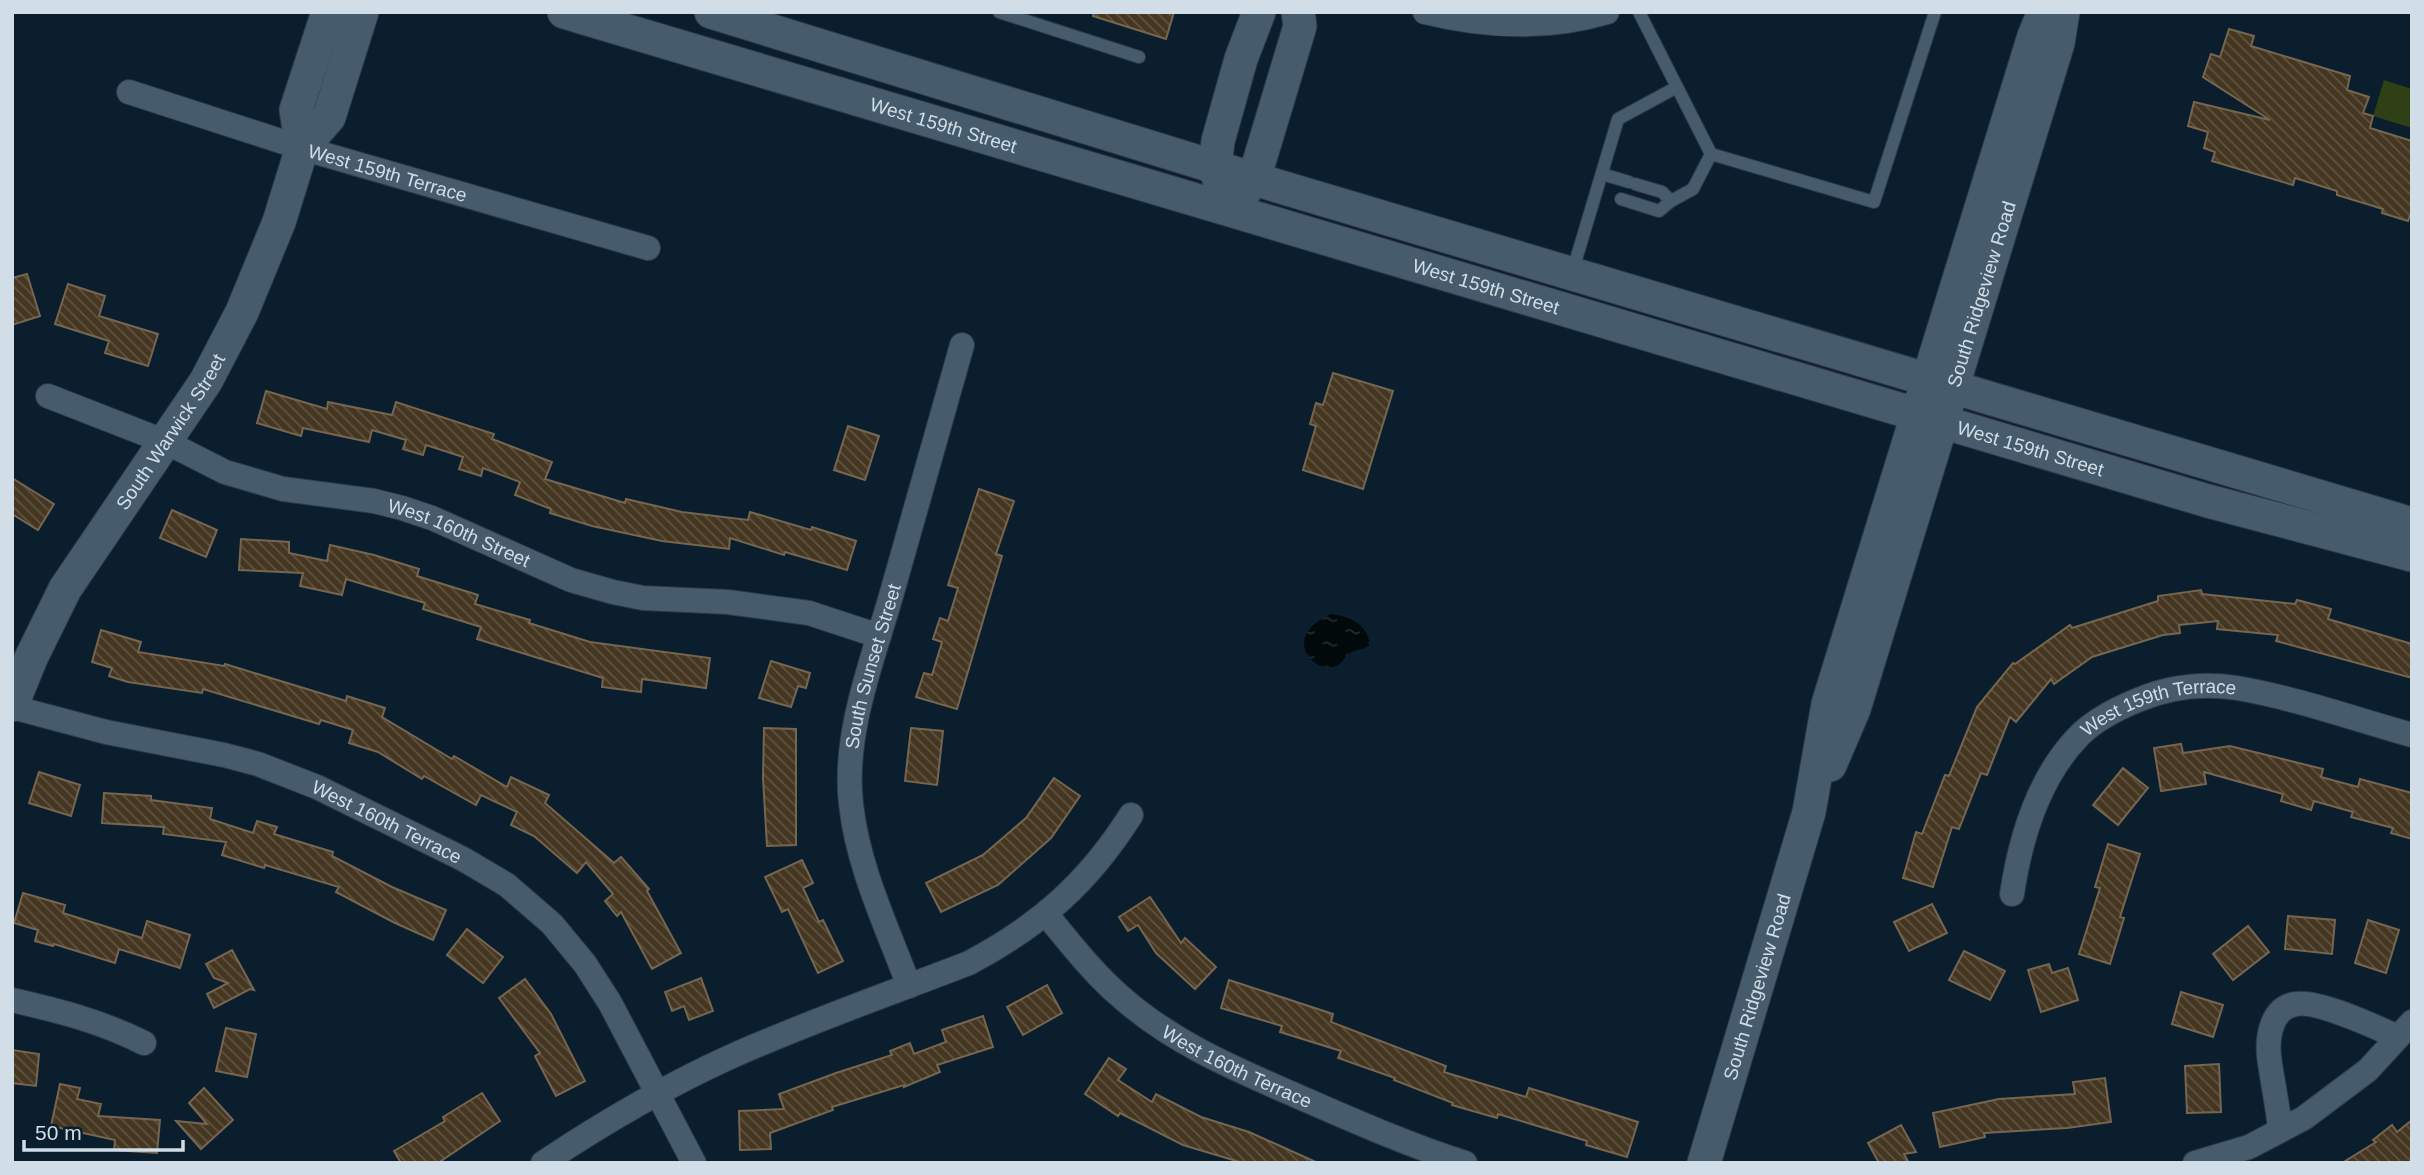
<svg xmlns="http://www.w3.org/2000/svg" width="2424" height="1175" font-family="Helvetica,sans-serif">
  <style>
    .green { fill: #2f4016 }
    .water { fill: url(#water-ripples) }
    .building { fill: url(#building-back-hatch); stroke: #766650; stroke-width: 2 }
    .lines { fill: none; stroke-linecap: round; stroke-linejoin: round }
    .lane-casing { stroke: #2e3743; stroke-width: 14 }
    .street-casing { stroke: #2e3743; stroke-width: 26 }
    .secondary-casing { stroke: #2e3743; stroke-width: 35 }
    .lane { stroke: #465c6d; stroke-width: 12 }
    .street { stroke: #465c6d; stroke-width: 24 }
    .secondary { stroke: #465c6d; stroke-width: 33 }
    .labels { text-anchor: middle; stroke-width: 5; stroke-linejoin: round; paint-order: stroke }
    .street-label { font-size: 19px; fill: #d1dee8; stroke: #0a1e2d }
  </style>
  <defs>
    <pattern id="water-ripples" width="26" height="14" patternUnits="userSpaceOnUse" patternTransform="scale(1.75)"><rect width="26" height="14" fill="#01090a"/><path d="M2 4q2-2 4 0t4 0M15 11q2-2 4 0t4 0" fill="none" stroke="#252c2e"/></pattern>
    <pattern id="building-back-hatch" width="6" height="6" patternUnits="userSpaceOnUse" patternTransform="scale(1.75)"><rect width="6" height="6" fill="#453621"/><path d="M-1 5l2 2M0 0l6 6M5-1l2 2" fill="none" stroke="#5f5341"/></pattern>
  </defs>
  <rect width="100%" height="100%" fill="#0a1e2d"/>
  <polygon class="green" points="2384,80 2412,89 2412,128 2373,116"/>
  <path class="water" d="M1331,614c19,3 36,9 39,31 -6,5 -14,4 -20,8 -7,4 -8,13 -17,14 -17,3 -35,-15 -27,-32 4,-10 15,-16 25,-21z"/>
  <g class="building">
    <polygon points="1094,12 1174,12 1166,39 1093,16"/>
    <polygon points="2229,29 2254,36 2251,46 2350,76 2347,90 2369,97 2363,113 2373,116 2370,128 2412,141 2412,210 2408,221 2382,213 2383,209 2337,195 2337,191 2295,178 2293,185 2212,161 2215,152 2204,148 2208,132 2188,126 2194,102 2270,120 2203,77 2211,54 2220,57"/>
    <polygon points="27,274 40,316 12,325 12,278"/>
    <polygon points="68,284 105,296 99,316 158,334 148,366 105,353 109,341 55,324"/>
    <polygon points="1333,373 1393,391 1363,489 1303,470 1316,426 1310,424 1316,403 1323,405"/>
    <polygon points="266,391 327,409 328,402 392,415 396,402 494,434 492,439 552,462 545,479 625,503 626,499 682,512 748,520 750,512 811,530 812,527 856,541 847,570 785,552 784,555 730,538 729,549 662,541 592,526 550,513 551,509 515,495 520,482 483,468 481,476 459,469 463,457 426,445 423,455 403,449 406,440 372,430 369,442 303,428 301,436 257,423"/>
    <polygon points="848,426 879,436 865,480 834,470"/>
    <polygon points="12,478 54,504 38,530 12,514"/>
    <polygon points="979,489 1014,501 996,554 1002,556 957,709 916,697 924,673 932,675 942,642 933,639 940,618 948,621 958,588 948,585"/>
    <polygon points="172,510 217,530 206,557 160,538"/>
    <polygon points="241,539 289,542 289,553 327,561 330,545 374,555 419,569 417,576 478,595 475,604 530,620 529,623 590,642 710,658 706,688 642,679 641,692 602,687 603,678 477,639 481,627 423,609 425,603 346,579 342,595 300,586 303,573 239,570"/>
    <polygon points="2201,590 2202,594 2295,604 2297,600 2331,609 2328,619 2412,644 2412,678 2276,641 2278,635 2217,629 2218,621 2179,625 2180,633 2163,635 2092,657 2054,684 2051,679 2016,722 2010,717 1987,775 1981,773 1959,829 1952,827 1933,887 1903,878 1916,832 1922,834 1945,775 1949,776 1977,707 2013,663 2015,664 2070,625 2072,628 2158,601 2158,596"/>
    <polygon points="101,630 141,642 138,652 224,666 225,664 346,701 347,696 385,708 382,717 452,759 454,756 507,787 511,777 549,795 545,803 614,863 621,857 649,889 647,891 681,953 652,969 621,912 617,916 605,901 613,894 586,862 577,873 534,836 511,825 517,812 481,795 476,805 424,776 422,779 378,752 349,743 353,730 321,720 319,724 203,689 202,693 128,682 109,676 112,668 92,662"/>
    <polygon points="771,661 810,673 806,688 798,686 791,707 759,698"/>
    <polygon points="764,728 796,729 796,845 767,846 763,778"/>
    <polygon points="911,728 943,731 937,785 905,781"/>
    <polygon points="2181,744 2183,753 2230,746 2323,769 2321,777 2358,787 2360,779 2412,793 2412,839 2391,833 2393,828 2351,817 2353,812 2314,801 2311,810 2281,801 2283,794 2204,772 2206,784 2161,791 2154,748"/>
    <polygon points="2123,768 2148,788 2118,825 2093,805"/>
    <polygon points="39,772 80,785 71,816 29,803"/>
    <polygon points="1054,778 1080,796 1051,838 998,885 941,912 926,883 983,855 1026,818"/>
    <polygon points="104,793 151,796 151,800 212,808 210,819 253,833 257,821 277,827 274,834 333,852 332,856 392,887 446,910 433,940 395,923 336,892 339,887 265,865 264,868 222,855 226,842 163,834 164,827 102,823"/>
    <polygon points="2108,844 2140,854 2120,917 2124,918 2110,964 2079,954 2100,888 2095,887"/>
    <polygon points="802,860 813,883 803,888 819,922 823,920 843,961 818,973 788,909 782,912 765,877"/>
    <polygon points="23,893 65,905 63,913 142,938 147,921 190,935 180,968 119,949 115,963 54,944 53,946 35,941 38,930 14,923"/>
    <polygon points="1150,897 1181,943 1185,938 1216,967 1195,989 1156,953 1138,925 1128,931 1119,917"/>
    <polygon points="1932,904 1947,933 1909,951 1894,922"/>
    <polygon points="2288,916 2335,920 2332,954 2285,949"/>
    <polygon points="2368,920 2399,930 2386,973 2355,963"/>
    <polygon points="2248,926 2269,952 2233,980 2213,954"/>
    <polygon points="467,929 503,957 483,983 447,955"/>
    <polygon points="232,950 254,990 250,989 214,1008 207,994 228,983 214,978 206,964"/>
    <polygon points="1964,951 2005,971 1990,1000 1949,980"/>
    <polygon points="2049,964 2052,973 2068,968 2078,1000 2041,1012 2028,970"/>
    <polygon points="701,978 713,1011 689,1020 684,1006 672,1011 665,992"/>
    <polygon points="525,979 551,1014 585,1081 556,1096 535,1056 540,1053 499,998"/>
    <polygon points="1229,980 1333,1014 1331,1022 1446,1066 1444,1072 1526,1097 1529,1088 1638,1122 1627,1157 1586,1145 1587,1141 1498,1114 1497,1118 1452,1105 1453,1103 1394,1080 1395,1078 1338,1058 1341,1051 1280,1032 1282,1026 1221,1008"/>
    <polygon points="1047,985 1062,1013 1023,1035 1007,1007"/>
    <polygon points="2181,992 2223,1005 2213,1037 2172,1024"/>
    <polygon points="983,1016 993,1047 937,1065 940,1072 904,1087 904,1085 832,1107 833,1110 770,1133 771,1149 740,1150 739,1111 784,1109 779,1094 836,1073 892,1055 890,1051 910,1043 914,1054 946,1042 942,1030"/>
    <polygon points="226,1028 256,1034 247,1077 216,1071"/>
    <polygon points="12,1050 39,1054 36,1086 12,1083"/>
    <polygon points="1109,1058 1126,1069 1118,1080 1152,1102 1156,1094 1201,1117 1249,1132 1318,1163 1243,1163 1183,1145 1120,1113 1118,1116 1085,1094"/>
    <polygon points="2219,1064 2221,1112 2187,1113 2185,1066"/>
    <polygon points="2105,1078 2111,1122 2067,1128 1984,1133 1985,1137 1940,1147 1933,1113 1999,1099 2075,1094 2073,1082"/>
    <polygon points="60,1084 80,1088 77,1099 101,1104 98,1116 160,1120 157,1153 114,1150 115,1140 51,1126"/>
    <polygon points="204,1088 233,1120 201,1149 176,1121 207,1124 189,1103"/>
    <polygon points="482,1093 500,1121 438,1163 401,1163 394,1151 445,1121 443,1117"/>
    <polygon points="2412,1120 2412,1163 2342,1163 2376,1142 2373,1140 2392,1125 2397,1132"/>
    <polygon points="1901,1125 1916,1152 1904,1154 1909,1163 1879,1163 1868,1143"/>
  </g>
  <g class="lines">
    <g class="lane-casing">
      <g id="lane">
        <polyline points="999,12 1139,57"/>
        <polyline points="1639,12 1711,154 1874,202 1935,12"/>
        <polyline points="1602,174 1629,182"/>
        <polyline points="1635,184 1662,192 1671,201"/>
        <polyline points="1621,199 1659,211 1671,201 1693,189 1711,154"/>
        <polyline points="1572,273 1618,119 1677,87"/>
      </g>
    </g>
    <g class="street-casing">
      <g id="street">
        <path d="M1425,12c61,15 122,18 182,0"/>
        <path id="s1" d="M129,92l173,56 346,100"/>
        <path id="s2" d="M48,396l118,46 59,30 58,17 91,12 28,7 30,10 139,62 42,12 30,6 85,4 81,11 70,23"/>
        <path id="s3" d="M12,707l94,25 118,23 34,9 59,23 146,72 44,26 45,39 33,40 25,39 84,160"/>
        <path id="s4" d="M2012,894c8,-54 26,-114 64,-155 16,-18 40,-30 62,-39 31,-13 66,-17 99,-12 59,10 117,31 175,47"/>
        <path id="s5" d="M1046,914c24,29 47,59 75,83 52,46 114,72 176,99 55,24 111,49 168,67"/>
        <path id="s6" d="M909,986c-22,-59 -51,-118 -58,-182 -8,-70 21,-142 40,-208 24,-84 47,-167 71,-251"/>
        <path d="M12,1000c48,11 88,21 132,43"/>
        <path d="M2280,1130c-2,-25 -8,-49 -11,-74 -2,-20 3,-49 27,-52 23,-4 79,23 102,33"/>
        <path d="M543,1163c60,-40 121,-76 187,-106 78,-35 159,-63 239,-94 70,-37 119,-80 162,-148"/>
        <polyline points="2195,1163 2249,1147 2304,1118 2368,1070 2412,1022"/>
      </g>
    </g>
    <g class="secondary-casing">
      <g id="secondary">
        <path id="s7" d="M564,12l1644,489 204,54"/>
        <polyline points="711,12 1254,179 2412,524"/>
        <polyline points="302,148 296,110 328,12"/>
        <polyline points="1221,186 1215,167 1218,141 1241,59 1259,12"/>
        <polyline points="1241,196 1254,179 1300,26 1298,12"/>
        <path id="s8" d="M12,705l19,-47 34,-69 141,-208 36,-69 37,-90 23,-74 27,-31 33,-105"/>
        <path id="s9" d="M1830,765l24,-56 204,-666 5,-31"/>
        <path id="s10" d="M1704,1163l105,-351 19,-108 206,-668 10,-24"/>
      </g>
    </g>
    <use href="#lane" class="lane"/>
    <use href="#street" class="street"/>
    <use href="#secondary" class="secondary"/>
  </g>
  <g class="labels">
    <g class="street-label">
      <text dy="7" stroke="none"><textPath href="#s7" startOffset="396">West 159th Street</textPath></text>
      <text dy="7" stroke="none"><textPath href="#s1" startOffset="271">West 159th Terrace</textPath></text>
      <text dy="7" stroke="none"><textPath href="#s7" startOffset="962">West 159th Street</textPath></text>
      <text dy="7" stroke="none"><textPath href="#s9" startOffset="495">South Ridgeview Road</textPath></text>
      <text dy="7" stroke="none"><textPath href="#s8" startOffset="317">South Warwick Street</textPath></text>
      <text dy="7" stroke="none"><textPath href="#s7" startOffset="1530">West 159th Street</textPath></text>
      <text dy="7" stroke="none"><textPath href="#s2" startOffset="436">West 160th Street</textPath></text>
      <text dy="7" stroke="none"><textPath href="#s6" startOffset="332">South Sunset Street</textPath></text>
      <text dy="7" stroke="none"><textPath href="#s4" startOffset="262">West 159th Terrace</textPath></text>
      <text dy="7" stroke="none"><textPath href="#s3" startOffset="394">West 160th Terrace</textPath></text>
      <text dy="7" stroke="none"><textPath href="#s10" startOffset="184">South Ridgeview Road</textPath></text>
      <text dy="7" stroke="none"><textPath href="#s5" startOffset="248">West 160th Terrace</textPath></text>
    </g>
  </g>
  <rect width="2424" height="1175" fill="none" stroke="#d1dee8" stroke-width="28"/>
  <path d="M24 1140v10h159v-10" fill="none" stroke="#d1dee8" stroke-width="3.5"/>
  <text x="35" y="1140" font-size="21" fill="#d1dee8" stroke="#0a1e2d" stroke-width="5" paint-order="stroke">50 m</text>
</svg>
